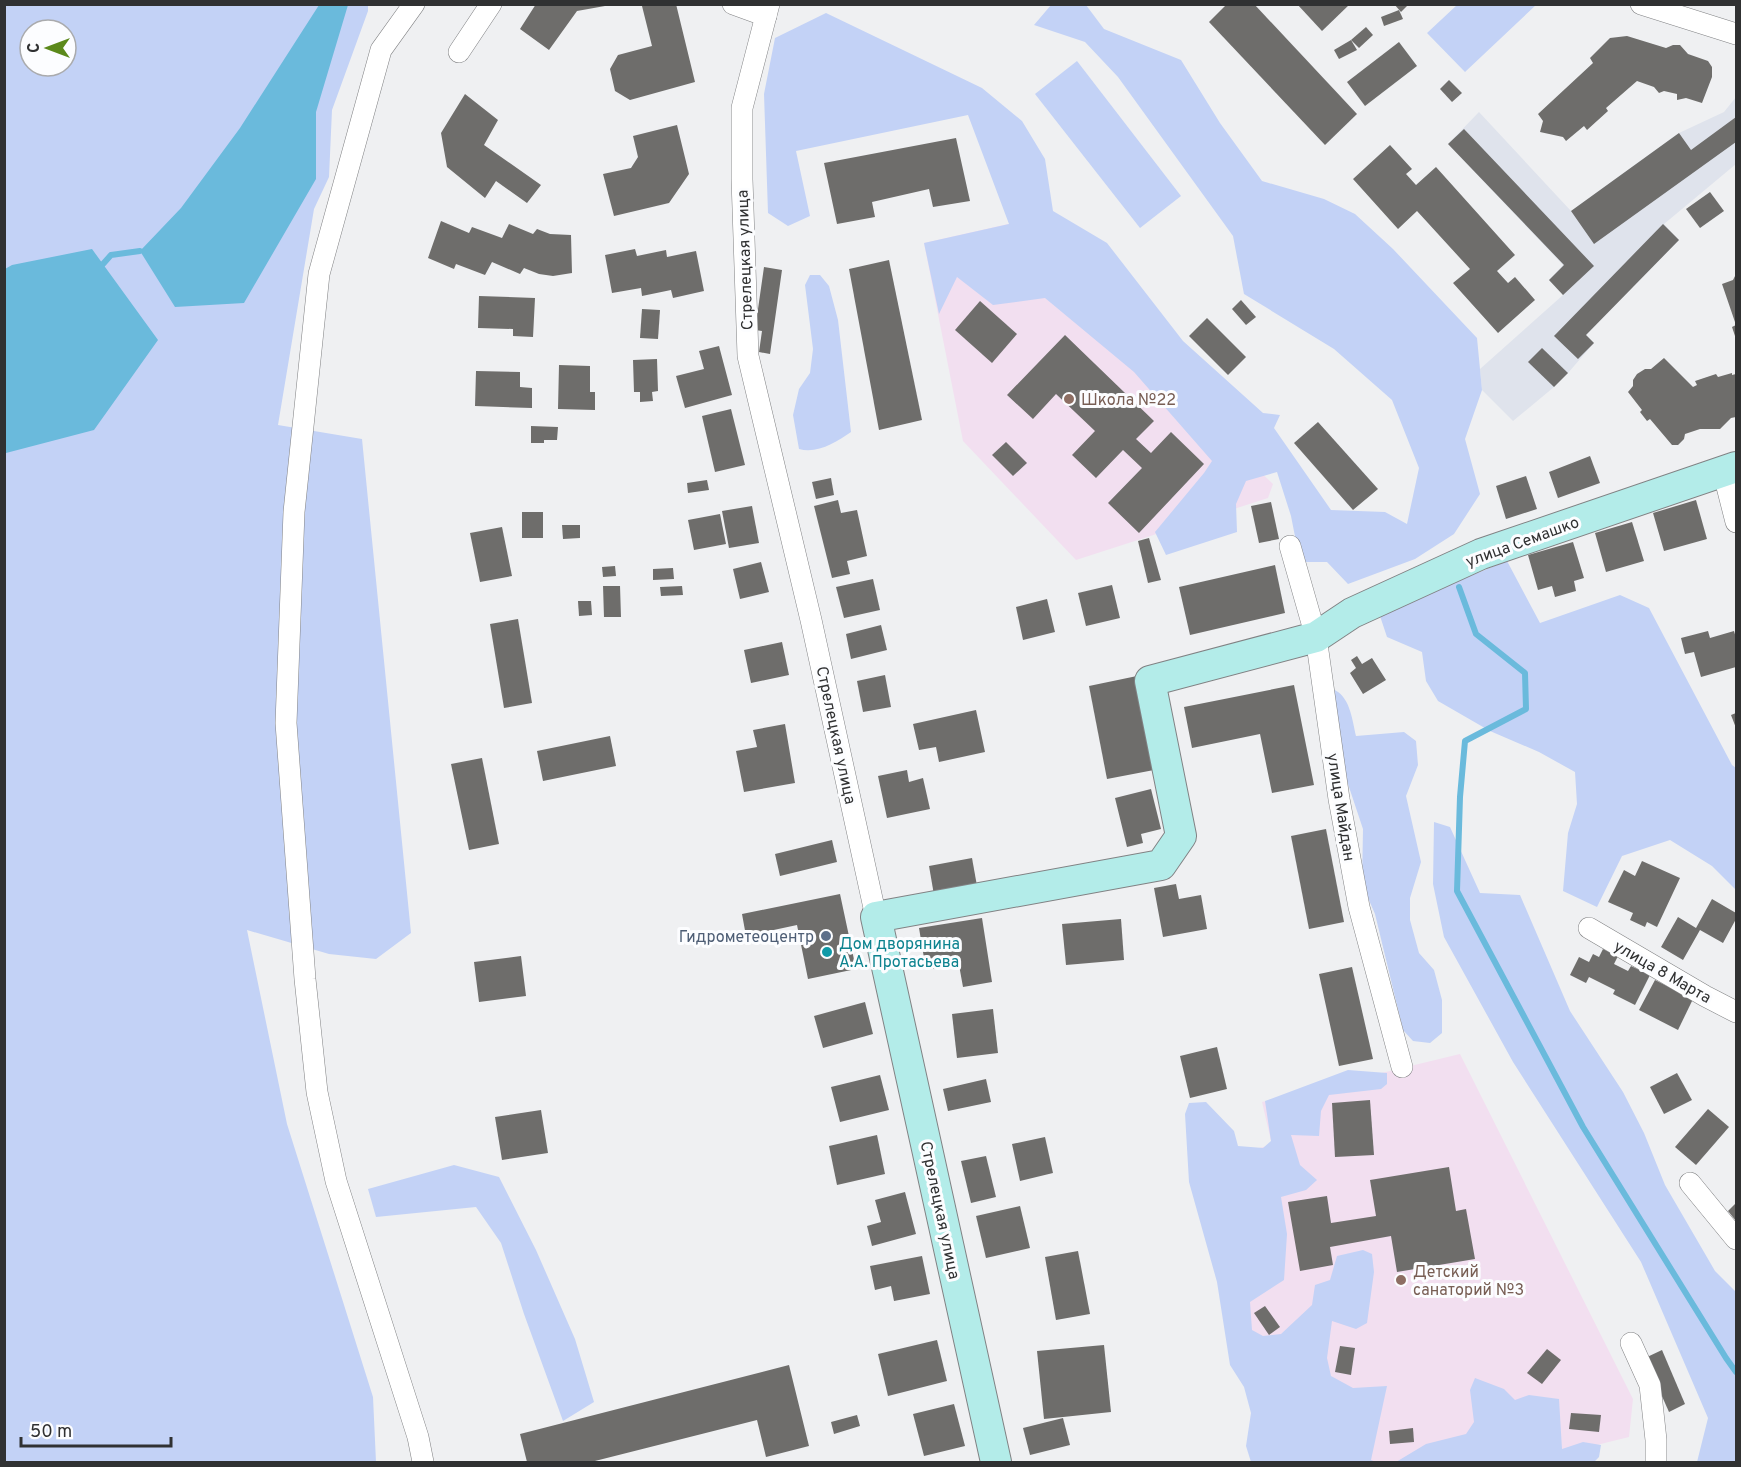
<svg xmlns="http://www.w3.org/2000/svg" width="1741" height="1467" font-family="Overpass,sans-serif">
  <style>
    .built { fill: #dfe3ec }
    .education { fill: #f2dff0 }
    .green { fill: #c3d2f6; fill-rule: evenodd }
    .water { fill: #6abadc }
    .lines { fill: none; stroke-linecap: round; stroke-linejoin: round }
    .stream { stroke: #6abadc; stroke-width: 6 }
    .building { fill: #6e6d6b }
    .street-casing { stroke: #818284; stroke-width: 22 }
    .secondary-casing { stroke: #818284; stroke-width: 32 }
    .street { stroke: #fff; stroke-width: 21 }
    .secondary { stroke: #b3ece9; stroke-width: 30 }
    .education-dot { fill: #8d6e63; stroke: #fcfdff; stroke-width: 2 }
    .service-dot { fill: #5c6f8a; stroke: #fcfdff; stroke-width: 2 }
    .culture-dot { fill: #0f9aa8; stroke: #fcfdff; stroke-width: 2 }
    .labels { text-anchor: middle; stroke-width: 6; stroke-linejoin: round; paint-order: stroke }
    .street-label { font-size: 16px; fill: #303132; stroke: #fcfdff }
    .education-label { font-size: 16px; fill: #785e54; stroke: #fcfdff; text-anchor: start }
    .service-label { font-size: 16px; fill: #4e5e75; stroke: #fcfdff; text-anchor: end }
    .culture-label { font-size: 16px; fill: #0d838f; stroke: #fcfdff; text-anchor: start }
  </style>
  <rect width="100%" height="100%" fill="#eff0f2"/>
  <polygon class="built" points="1736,97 1736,164 1664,224 1679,240 1586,335 1594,343 1568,373 1554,387 1513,421 1482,390 1480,369 1563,295 1549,280 1563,265 1448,144 1479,112 1571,211 1679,133 1724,112"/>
  <g class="education">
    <polygon points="1030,219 1138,358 1273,484 1268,498 1076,560 963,441 924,243"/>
    <polygon points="1460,1054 1633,1399 1629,1437 1528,1462 1270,1462 1203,1161 1272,1145 1262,1102"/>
  </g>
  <g class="green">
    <path d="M5,5h363v6l-36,99 -3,67 -15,32 -36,216 84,14 49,494 -35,26 -47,-5 -82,-24 40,194 86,273 3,65h-371zM30,30h36v36h-36z"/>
    <polygon points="1051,5 1086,5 1104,29 1181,60 1220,123 1262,181 1324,199 1355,214 1393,249 1477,338 1482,390 1465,439 1480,494 1454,534 1415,559 1348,584 1327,562 1300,562 1291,516 1277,472 1246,481 1236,504 1237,532 1166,555 1155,532 1204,473 1212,461 1134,372 1045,298 993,305 957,277 939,314 924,243 1009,224 968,115 796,151 810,216 788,226 768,213 764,94 775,38 826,13 982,88 1022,121 1045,159 1053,211 1107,243 1183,341 1263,413 1280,415 1274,428 1331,510 1385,512 1407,524 1419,468 1392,400 1334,349 1244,294 1233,236 1118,77 1085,42 1034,25"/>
    <polygon points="1457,5 1457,4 1536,5 1465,72 1427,33"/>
    <polygon points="1077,61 1181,196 1140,228 1035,94"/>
    <path d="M810,275h10l9,11 9,34 13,112c-15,10 -33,22 -52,17l-6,-34 6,-26 11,-16 3,-24 -8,-64z"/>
    <polygon points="1507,561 1540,623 1620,595 1649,608 1732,765 1736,768 1736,890 1712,866 1670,840 1622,856 1597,907 1563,891 1568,833 1577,804 1575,772 1539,752 1490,731 1438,701 1426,681 1422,652 1387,637 1379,613"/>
    <path d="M1332,689c18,6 20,30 24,47l48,-4 12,9 2,24 -12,31 15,66 -11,36v22l9,33 15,17 8,30v33l-12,10 -17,-2 -10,-11 -28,-116 -13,-30 1,-55 -29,-87z"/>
    <polygon points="1434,822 1450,827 1480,893 1520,895 1570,1011 1623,1092 1644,1133 1665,1185 1715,1271 1736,1292 1736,1462 1697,1462 1708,1418 1641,1262 1513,1062 1444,937 1433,884"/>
    <polygon points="1348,1070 1387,1073 1387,1084 1381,1089 1329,1095 1321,1111 1319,1136 1291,1135 1300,1165 1317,1180 1306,1190 1281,1197 1287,1234 1284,1280 1250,1302 1252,1330 1263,1336 1281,1334 1312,1305 1315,1285 1330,1280 1337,1256 1363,1250 1372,1254 1374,1272 1367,1323 1356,1329 1332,1321 1327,1358 1331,1376 1353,1388 1387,1386 1371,1460 1376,1462 1251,1462 1246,1446 1251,1413 1244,1387 1230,1365 1217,1282 1189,1182 1185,1114 1189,1103 1206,1102 1234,1131 1238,1146 1263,1148 1271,1141 1265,1101"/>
    <polygon points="454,1165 499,1177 536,1250 575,1339 594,1402 563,1421 524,1314 501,1243 476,1207 376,1217 368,1189"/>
    <polygon points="1475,1378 1504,1389 1515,1400 1529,1395 1559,1399 1562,1449 1583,1442 1601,1445 1599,1457 1594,1462 1396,1462 1426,1444 1466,1434 1474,1422 1470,1390"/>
  </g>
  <g class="water">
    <polygon points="319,5 348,5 316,112 316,179 244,303 175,307 140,251 181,208 240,128"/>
    <polygon points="92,249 158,340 94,430 6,453 5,455 5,269 12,265"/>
  </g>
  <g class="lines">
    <g class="stream">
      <polyline points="103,264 111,255 140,251"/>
      <polyline points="1459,587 1476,634 1525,673 1526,709 1465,741 1460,797 1457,891 1583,1127 1726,1358 1736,1372"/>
    </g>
  </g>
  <g class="building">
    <polygon points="536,4 605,4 605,6 577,11 549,50 520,29"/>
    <polygon points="639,4 676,4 695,82 630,100 615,91 610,69 618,55 652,46 642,6"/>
    <polygon points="1227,4 1254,4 1357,114 1325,145 1209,22"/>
    <polygon points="1297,4 1350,4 1322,31"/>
    <polygon points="1394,4 1409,4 1401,12"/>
    <polygon points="1399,10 1403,19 1384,26 1381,17"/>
    <polygon points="1366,27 1373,35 1359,48 1351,40"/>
    <polygon points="1627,36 1666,48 1673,45 1680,45 1688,54 1708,61 1712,67 1712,77 1702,103 1686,98 1677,100 1677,94 1664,91 1659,93 1654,87 1637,81 1606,108 1608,111 1587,130 1584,126 1566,141 1563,137 1540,132 1543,121 1538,114 1593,63 1590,58 1610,38"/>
    <polygon points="1351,40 1357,50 1339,59 1334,50"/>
    <polygon points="1399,42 1417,66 1365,106 1347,82"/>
    <polygon points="1449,80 1462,93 1452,102 1440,89"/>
    <polygon points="465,94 498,120 484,145 541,185 527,203 496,181 485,198 447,167 441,133"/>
    <polygon points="1736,117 1736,142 1594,244 1571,211 1679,133 1691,150"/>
    <polygon points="677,125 689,174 669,203 614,216 603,174 631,168 638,157 633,136"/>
    <polygon points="1464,129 1594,266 1563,295 1549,280 1564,265 1448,144"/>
    <polygon points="956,138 970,201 933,207 929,189 872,202 875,217 837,224 824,163"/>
    <polygon points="1390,145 1412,169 1406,174 1416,185 1436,167 1515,255 1497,271 1508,283 1515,277 1535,300 1498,333 1453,283 1470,269 1417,211 1398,229 1353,179"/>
    <polygon points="1710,192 1724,211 1700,228 1686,209"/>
    <polygon points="441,221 469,233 472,227 502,238 509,224 533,234 537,229 550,234 571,235 572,273 553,276 539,274 524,268 520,274 492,262 485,275 456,264 454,269 428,258"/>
    <polygon points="1663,224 1679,240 1586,335 1594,343 1578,359 1554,336"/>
    <polygon points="635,249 637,256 666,250 667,257 696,251 704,291 673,298 671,290 642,296 641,288 612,293 605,255"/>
    <polygon points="889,260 922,420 879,430 849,269"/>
    <polygon points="764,267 782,270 770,354 759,352 762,331 755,330"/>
    <polygon points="1736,274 1736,339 1732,327 1736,325 1722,284 1733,280"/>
    <polygon points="479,296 535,298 533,337 513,336 513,329 478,328"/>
    <polygon points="1241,300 1256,317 1246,325 1232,309"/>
    <polygon points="980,301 1017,334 992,363 955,330"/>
    <polygon points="642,309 660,310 658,339 640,338"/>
    <polygon points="1207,318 1246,357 1228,375 1189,336"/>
    <polygon points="1065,335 1154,421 1136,439 1151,453 1171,432 1204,464 1139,533 1108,503 1142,468 1123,450 1096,478 1072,455 1095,431 1056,394 1033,419 1007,395"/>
    <polygon points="719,346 732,395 685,408 676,376 704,369 699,351"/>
    <polygon points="1542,348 1568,373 1554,387 1528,362"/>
    <polygon points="1664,358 1693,387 1697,385 1695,381 1716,374 1718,377 1732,373 1732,375 1736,374 1736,417 1731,418 1720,429 1700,429 1685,434 1684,439 1678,445 1672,445 1650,419 1647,421 1640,412 1642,410 1628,392 1633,386 1633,380 1637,374 1645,369 1651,369"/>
    <polygon points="657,359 658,391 652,392 653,401 640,402 640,392 634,392 633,360"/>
    <polygon points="559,365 590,366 590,392 595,392 595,410 558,409"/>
    <polygon points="476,371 520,372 520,387 532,388 532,408 475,406"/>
    <polygon points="731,409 745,465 715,472 702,416"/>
    <polygon points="1318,422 1378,489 1353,510 1294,443"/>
    <polygon points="531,426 558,427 557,440 544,440 544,443 531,443"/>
    <polygon points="1006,442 1027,463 1013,476 992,455"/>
    <polygon points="1590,456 1600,483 1558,498 1549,472"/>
    <polygon points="1526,476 1537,509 1506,519 1496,486"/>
    <polygon points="831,478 834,495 816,499 812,482"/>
    <polygon points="707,480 709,490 688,493 687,483"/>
    <polygon points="838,500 841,513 857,510 867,556 847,561 850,574 832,578 814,506"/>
    <polygon points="1696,500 1707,539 1664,551 1653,513"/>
    <polygon points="1271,502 1279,539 1259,543 1251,506"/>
    <polygon points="752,506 759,543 729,548 722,511"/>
    <rect x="522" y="512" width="21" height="26"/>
    <polygon points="720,514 726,544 694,550 688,520"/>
    <polygon points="1632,522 1644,561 1606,572 1595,533"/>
    <polygon points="562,525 580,525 580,538 563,539"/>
    <polygon points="502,527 512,576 480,582 470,533"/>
    <polygon points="1149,538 1161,580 1148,583 1138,541"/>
    <polygon points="1573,542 1584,578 1574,581 1576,591 1555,597 1552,586 1538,590 1528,555"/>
    <polygon points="761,562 769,592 740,599 733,569"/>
    <polygon points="1275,565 1285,613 1190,635 1179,587"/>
    <polygon points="615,566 616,576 603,577 602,567"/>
    <polygon points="673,568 674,579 653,580 653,569"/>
    <polygon points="873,579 880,610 844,618 836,587"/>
    <polygon points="1112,585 1120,618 1086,626 1078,593"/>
    <polygon points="603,586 620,586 621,617 604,617"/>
    <polygon points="682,586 683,595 661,596 660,587"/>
    <polygon points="1047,599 1055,632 1023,640 1016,607"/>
    <polygon points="578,601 591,601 592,615 579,616"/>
    <polygon points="518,619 532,703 504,708 490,624"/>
    <polygon points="881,625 887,650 851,659 846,634"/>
    <polygon points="1708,631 1710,638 1734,631 1736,638 1736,667 1701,677 1694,652 1685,654 1681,638"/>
    <polygon points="782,642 789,675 751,683 744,650"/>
    <polygon points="1357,656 1362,664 1372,658 1386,680 1363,694 1350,673 1356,668 1351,660"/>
    <polygon points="885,675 891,707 863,712 857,681"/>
    <polygon points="1137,676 1154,770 1107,779 1089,686"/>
    <polygon points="1294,685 1314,785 1272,793 1260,734 1192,748 1184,707"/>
    <polygon points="976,710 985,752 939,762 936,747 919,750 913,724"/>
    <polygon points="1736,713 1736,728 1731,715"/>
    <polygon points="785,724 795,783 744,792 736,751 757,747 753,730"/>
    <polygon points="610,736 616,766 543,781 537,751"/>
    <polygon points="482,758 499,844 469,850 451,764"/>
    <polygon points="907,770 909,782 923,778 930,809 887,818 878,776"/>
    <polygon points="1151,789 1161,829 1141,834 1143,843 1127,847 1115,798"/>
    <polygon points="1326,829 1344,922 1309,929 1291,836"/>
    <polygon points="832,840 837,862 780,876 775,854"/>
    <polygon points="972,858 977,886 934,895 929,866"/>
    <polygon points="1642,861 1680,878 1657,927 1647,922 1645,927 1630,920 1633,913 1608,902 1624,870 1635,876"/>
    <polygon points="1176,884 1179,899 1201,895 1207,929 1163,937 1154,888"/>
    <polygon points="840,894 856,969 808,979 797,925 746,936 742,914"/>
    <polygon points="1712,899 1736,913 1736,919 1723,943 1700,930 1683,960 1661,947 1678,917 1696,928"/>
    <polygon points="982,918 992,982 963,987 959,965 926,970 919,928"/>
    <polygon points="1121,919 1124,960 1066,965 1062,924"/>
    <polygon points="1603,949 1618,956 1614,964 1628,971 1631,966 1650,975 1635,1005 1613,994 1615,990 1589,977 1586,983 1570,975 1579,957 1589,962 1593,954 1599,957"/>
    <polygon points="521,956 526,996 479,1002 474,962"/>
    <polygon points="1352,967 1373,1059 1339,1066 1319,974"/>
    <polygon points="1655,980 1693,999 1678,1030 1639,1010"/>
    <polygon points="865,1002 873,1034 823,1048 814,1016"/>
    <polygon points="993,1009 998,1053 957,1058 952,1014"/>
    <polygon points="1217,1047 1227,1089 1190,1098 1180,1056"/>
    <polygon points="1677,1073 1692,1100 1664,1114 1650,1087"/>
    <polygon points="880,1075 889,1110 840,1122 831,1087"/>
    <polygon points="986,1079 991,1102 948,1111 943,1089"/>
    <polygon points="1370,1100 1374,1155 1335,1157 1332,1103"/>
    <polygon points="1708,1109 1729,1127 1696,1165 1675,1147"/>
    <polygon points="541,1110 548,1153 502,1160 495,1117"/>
    <polygon points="877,1135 885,1174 837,1185 829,1146"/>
    <polygon points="1045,1137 1053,1173 1020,1181 1012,1144"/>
    <polygon points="986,1156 996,1197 971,1203 961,1161"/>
    <polygon points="1449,1167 1456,1211 1466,1209 1475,1259 1397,1272 1391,1236 1330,1247 1333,1265 1300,1271 1288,1202 1327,1196 1331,1223 1376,1216 1370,1180"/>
    <polygon points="905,1192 916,1234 872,1246 867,1226 881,1222 875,1200"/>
    <polygon points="1736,1203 1736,1221 1728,1211"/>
    <polygon points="1020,1206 1030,1248 986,1258 976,1216"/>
    <polygon points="1078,1251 1090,1314 1056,1320 1045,1257"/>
    <polygon points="922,1256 930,1294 894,1301 891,1286 875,1290 870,1266"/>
    <polygon points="1265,1306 1280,1327 1269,1335 1254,1313"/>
    <polygon points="937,1340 947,1381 888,1396 878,1354"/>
    <polygon points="1104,1345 1111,1412 1044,1419 1037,1351"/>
    <polygon points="1340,1346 1355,1348 1351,1375 1335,1372"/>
    <polygon points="1547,1349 1561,1360 1542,1384 1527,1373"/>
    <polygon points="1662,1350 1685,1404 1669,1412 1645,1358"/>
    <polygon points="789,1365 809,1446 766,1457 757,1420 591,1462 527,1462 520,1434"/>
    <polygon points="954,1404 965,1446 924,1456 913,1414"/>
    <polygon points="1571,1413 1601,1415 1599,1432 1569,1429"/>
    <polygon points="857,1415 860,1426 834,1434 831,1422"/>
    <polygon points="1063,1418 1070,1445 1030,1455 1023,1428"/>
    <polygon points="1413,1428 1414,1442 1390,1444 1389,1431"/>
  </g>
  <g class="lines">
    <g class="street-casing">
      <g id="street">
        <polyline points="414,4 381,50 319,274 294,512 286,723 305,979 317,1092 336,1181 418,1437 423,1462"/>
        <polyline points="733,4 766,16"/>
        <polyline points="769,4 742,108 742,179 748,356 811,620 876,917"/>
        <polyline points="1641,4 1736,34"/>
        <polyline points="459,52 491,4"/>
        <polyline points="1723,471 1736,522"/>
        <polyline points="1290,546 1316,637 1339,799 1359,907 1402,1067"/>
        <polyline points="1589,928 1705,996 1736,1012"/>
        <polyline points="1690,1183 1736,1239"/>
        <polyline points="1631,1343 1650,1385 1656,1440 1656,1462"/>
      </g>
    </g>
    <g class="secondary-casing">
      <polyline id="secondary" points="996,1462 876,917 1161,865 1181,836 1150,681 1316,637 1352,613 1481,554 1736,467"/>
    </g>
    <use href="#street" class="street"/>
    <use href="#secondary" class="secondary"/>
  </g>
  <g class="education-dot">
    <circle cx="1069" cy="399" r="6"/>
    <circle cx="1401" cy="1280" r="6"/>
  </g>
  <circle class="service-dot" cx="826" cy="936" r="6"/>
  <circle class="culture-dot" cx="827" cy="952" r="6"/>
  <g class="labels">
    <g class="street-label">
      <text transform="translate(744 260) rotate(-92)" y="6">Стрелецкая улица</text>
      <text transform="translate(1522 541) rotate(-20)" y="6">улица Семашко</text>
      <text transform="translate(837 735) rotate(78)" y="6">Стрелецкая улица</text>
      <text transform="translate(1342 807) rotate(81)" y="6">улица Майдан</text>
      <text transform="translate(1663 971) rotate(30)" y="6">улица 8 Марта</text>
      <text transform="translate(941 1210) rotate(78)" y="6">Стрелецкая улица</text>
    </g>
    <g class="education-label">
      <text x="1081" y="405">Школа №22</text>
      <text x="1413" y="1277">Детский<tspan x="1413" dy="18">санаторий №3</tspan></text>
    </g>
    <g class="service-label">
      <text x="814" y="942">Гидрометеоцентр</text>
    </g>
    <g class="culture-label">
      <text x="839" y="949">Дом дворянина<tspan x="839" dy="18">А.А. Протасьева</tspan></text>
    </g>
  </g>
  <rect width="1741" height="1467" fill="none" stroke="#303132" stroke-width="12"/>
  <g transform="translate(48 48) rotate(270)"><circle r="28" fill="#fcfdff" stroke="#aaabad" stroke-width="1.5"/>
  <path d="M0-4.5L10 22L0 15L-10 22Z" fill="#5b891b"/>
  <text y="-9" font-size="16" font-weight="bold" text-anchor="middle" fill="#303132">С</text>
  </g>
  <path d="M21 1437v9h150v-9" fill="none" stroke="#303132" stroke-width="3"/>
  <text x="30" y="1437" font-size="18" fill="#303132" stroke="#fcfdff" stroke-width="4.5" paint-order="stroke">50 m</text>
</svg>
